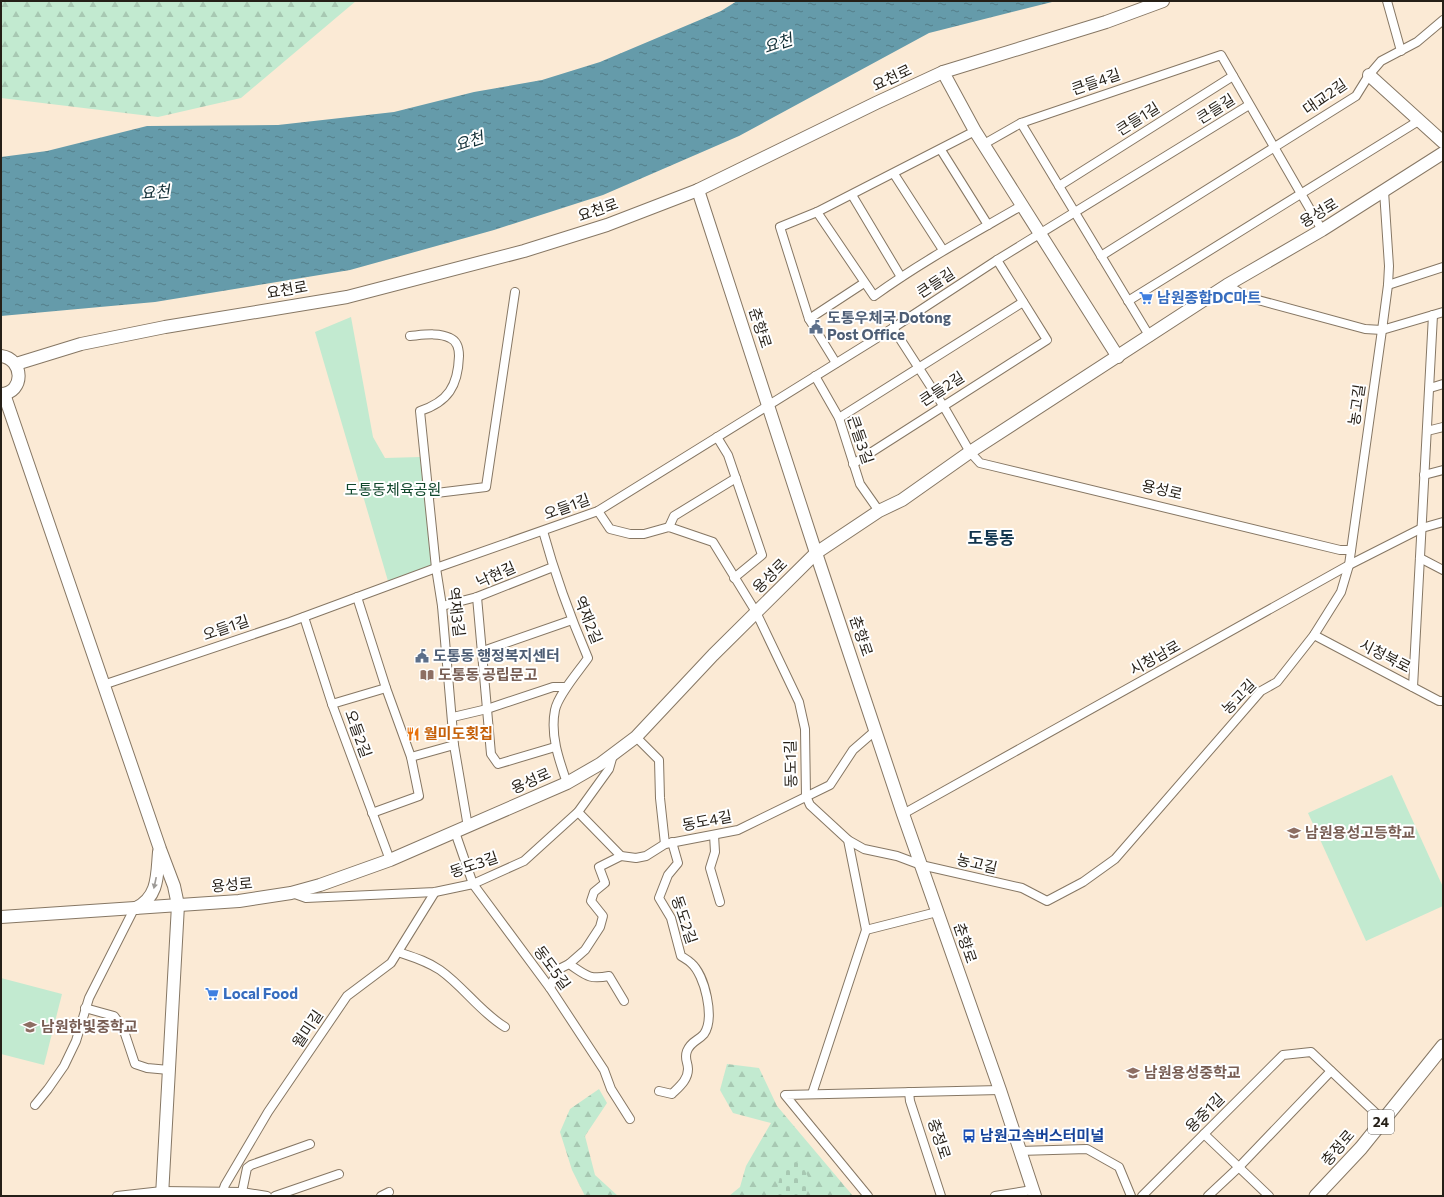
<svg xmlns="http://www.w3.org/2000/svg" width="1444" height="1197" font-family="Commissioner,'Noto Sans KR',sans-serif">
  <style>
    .green { fill: #c2ead0 }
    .forest { fill: url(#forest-firs) }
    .cemetery { fill: url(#cemetery-stones) }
    .water { fill: url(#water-ripples) }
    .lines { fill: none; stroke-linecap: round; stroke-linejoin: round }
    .street-casing { stroke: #867764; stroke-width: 10 }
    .secondary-casing { stroke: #867764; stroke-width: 14 }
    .primary-casing { stroke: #867764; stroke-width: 15 }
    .street { stroke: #fff; stroke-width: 8 }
    .secondary { stroke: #fff; stroke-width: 12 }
    .primary { stroke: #fff; stroke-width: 13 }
    .oneway { fill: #9d9a97 }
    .labels { text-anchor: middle; stroke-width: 4; stroke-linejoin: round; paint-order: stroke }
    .shield { fill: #fff; stroke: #66625d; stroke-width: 1 }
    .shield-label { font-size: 14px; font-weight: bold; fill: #251f17 }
    .street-label { font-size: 15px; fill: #251f17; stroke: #fff }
    .shop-label { font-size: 15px; font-weight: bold; fill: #366cbe; stroke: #fff; text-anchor: start }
    .service-label { font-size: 15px; font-weight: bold; fill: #4e5e75; stroke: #fff; text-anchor: start }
    .park-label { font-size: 15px; fill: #10472c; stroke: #fff }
    .education-label { font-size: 15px; font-weight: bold; fill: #785e54; stroke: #fff; text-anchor: start }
    .food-label { font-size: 15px; font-weight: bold; fill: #c56008; stroke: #fff; text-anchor: start }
    .transit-label { font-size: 15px; font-weight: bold; fill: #164399; stroke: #fff; text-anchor: start }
    .water-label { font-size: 16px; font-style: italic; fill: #122f36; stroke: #fff }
    .quarter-label { font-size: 17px; font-weight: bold; fill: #10334c; stroke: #fff }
  </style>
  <defs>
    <pattern id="forest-firs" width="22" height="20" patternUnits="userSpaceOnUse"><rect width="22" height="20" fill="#c2ead0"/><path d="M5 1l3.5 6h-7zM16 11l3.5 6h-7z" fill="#a7c8b2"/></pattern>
    <pattern id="cemetery-stones" width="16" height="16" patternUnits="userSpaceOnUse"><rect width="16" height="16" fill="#c2ead0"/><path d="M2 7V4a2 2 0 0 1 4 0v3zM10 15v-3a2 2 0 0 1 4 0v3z" fill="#a7c8b2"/></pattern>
    <pattern id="water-ripples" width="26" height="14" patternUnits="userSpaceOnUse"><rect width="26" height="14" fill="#659baa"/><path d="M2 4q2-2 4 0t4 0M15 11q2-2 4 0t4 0" fill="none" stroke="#537e89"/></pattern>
  </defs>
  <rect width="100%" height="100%" fill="#fbead5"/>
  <g class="green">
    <polygon points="351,317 373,437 385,458 420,457 432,565 388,581 315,332"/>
    <polygon points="1392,775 1443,887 1443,906 1366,941 1308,813"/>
    <polygon points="1,978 62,994 44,1065 1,1054"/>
  </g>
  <g class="forest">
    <polygon points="1,1 356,1 241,98 158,117 1,98"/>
    <polygon points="727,1064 759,1068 777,1106 853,1196 729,1196 740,1187 746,1166 771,1123 733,1113 720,1090"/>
    <polygon points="599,1089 607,1103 585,1136 595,1175 618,1196 585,1196 572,1170 560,1132 570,1109"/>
  </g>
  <polygon class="cemetery" points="789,1160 801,1163 809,1179 806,1196 776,1196 780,1175"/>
  <polygon class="water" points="737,1 1056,1 929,33 739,136 603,195 494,230 350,270 155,302 1,316 1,157 47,151 147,126 278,125 394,112 474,92 542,80 600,62 721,11"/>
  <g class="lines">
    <g class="street-casing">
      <g id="street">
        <polyline points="1387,1 1401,51"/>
        <polyline points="1021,123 1150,337"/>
        <polyline points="984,144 1021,123 1221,55 1322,230"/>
        <polyline points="941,150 988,225"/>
        <polyline points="894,174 943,250"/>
        <polyline points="1059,186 1233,76"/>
        <polyline points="1384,191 1389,266 1388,285 1382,330 1443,312"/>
        <polyline points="852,195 901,277"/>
        <path d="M817,212l57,84c47,-34 97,-61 147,-90"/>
        <polyline points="1101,256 1356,96 1369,75 1381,61 1417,42 1443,20"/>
        <polyline points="1388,285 1443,267"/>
        <polyline points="1128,301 1420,120"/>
        <polyline points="809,319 864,283"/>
        <polyline points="893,328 944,407 970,452 980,463 1340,550 1351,550"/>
        <path d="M410,336c12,-1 29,-4 40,2 7,3 9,11 9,18 -1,30 -11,46 -39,55l16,157 6,38 12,139 14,82"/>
        <polyline points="836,363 809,319 780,227 817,212 975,131"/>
        <polyline points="815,376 839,418 860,484 879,511"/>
        <polyline points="1430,388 1443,384"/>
        <polyline points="839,418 1023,302"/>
        <polyline points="1427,431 1443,427"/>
        <polyline points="717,437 728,455 762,555 734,578"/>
        <polyline points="853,464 1047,340 997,260"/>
        <polyline points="1424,475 1443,470"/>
        <polyline points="428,494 486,487 515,292"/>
        <polyline points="598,511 610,529 630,534 644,534 669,527 713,542 756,612 799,702 805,729 806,796 810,805 848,840 866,930"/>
        <polyline points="669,527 674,516 736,478"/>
        <path d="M543,531c12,44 27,85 45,127 -9,13 -30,37 -33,52 -5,25 4,50 12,73"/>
        <polyline points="1420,558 1443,570"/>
        <polyline points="357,597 386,688 411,757 419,796 372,813"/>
        <polyline points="477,597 491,754 498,764 555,747"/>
        <polyline points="442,606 477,597 553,567"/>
        <polyline points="304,617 332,704 390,860"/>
        <polyline points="1314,635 1439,701 1443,701"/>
        <polyline points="483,651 572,620"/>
        <polyline points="103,685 290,622 436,568 598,511 893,328 997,260 1249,105"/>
        <polyline points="1413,687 1433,315"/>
        <polyline points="332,704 386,688"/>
        <polyline points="453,717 487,709 553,687 566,687"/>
        <polyline points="636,737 659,760 660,798 665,844"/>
        <polyline points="411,757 454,745"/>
        <polyline points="578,812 621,856 636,858 646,856 665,844 738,830 830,785 853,750 876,730"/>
        <polyline points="903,814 1349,565 1422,528 1443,522"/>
        <polyline points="455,832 473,884 550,988 604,1070 611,1089 630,1119"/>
        <polyline points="714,835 715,852 710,868 720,902"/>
        <polyline points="848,840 864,849 897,856 921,865 1022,888 1047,901 1083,882 1115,859 1261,691 1277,682 1314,635 1341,592 1349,565 1382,330 1365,329 1247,297 1227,285"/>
        <polyline points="292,893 306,898 435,892 473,884 524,861 578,812 609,769 613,755"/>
        <polyline points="866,930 937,912"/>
        <path d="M398,952c15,5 29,9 42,18 24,17 40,42 65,57"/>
        <path d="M569,964c17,11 19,16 40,12l15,25"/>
        <polyline points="550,988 557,970 569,964 585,950 600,927 603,916 591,901 594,892 605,883 599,867 621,856"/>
        <polyline points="85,1008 114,1016 123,1028 135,1064 147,1068 169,1070"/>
        <path d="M659,1091l13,3c7,-7 16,-14 16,-25 0,-7 -4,-10 -1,-18 4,-10 11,-10 17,-17 11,-16 1,-59 -13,-71 -3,-3 -7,-5 -10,-7l-10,-38 -12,-20 9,-23 10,-12 -6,-21"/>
        <polyline points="909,1092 910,1101 941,1196"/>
        <polyline points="812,1094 866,930"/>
        <polyline points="35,1105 48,1089 64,1066 76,1041 89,998 134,909"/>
        <polyline points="1204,1134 1269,1196"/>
        <polyline points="1019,1151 1087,1149 1119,1167 1131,1196"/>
        <polyline points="242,1192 247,1168 251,1165 310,1144"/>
        <polyline points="117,1196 162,1191 242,1192 267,1196"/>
        <polyline points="221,1196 225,1185 268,1112 347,996 391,963 435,892"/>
        <polyline points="275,1196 339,1174"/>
        <polyline points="381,1196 389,1192"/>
        <polyline points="868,1196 785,1095 1000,1090"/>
        <polyline points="995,1196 1032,1190"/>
        <polyline points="1142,1196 1283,1055 1311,1052 1383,1120"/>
        <polyline points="1208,1196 1239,1167 1331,1071"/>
      </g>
    </g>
    <g class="secondary-casing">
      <g id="secondary">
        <polyline points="943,72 975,131 1118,357"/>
        <polyline points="1369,75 1443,142"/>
        <polyline points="698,190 816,553 903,814 1000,1090 1035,1196"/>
        <path d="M1,356c23,3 24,37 0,38"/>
        <polyline points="16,364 81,344 165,327 347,297 524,251 607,225 698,190 876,103 943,72 1106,22 1163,1"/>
        <polyline points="4,394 160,849 174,886 178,905 162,1196"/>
        <path d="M136,908c23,-11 21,-34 23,-56"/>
        <polyline points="1,917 239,901 291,893 320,885 390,860 567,783 600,764 636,737 713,655 816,553 879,511 902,500 970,452 1227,285 1322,230 1443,153"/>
      </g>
    </g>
    <g class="primary-casing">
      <polyline id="primary" points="1316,1196 1361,1148 1443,1046"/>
    </g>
    <use href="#street" class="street"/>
    <use href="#secondary" class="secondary"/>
    <use href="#primary" class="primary"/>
  </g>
  <defs><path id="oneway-solid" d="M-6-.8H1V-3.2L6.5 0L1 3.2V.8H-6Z"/></defs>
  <use class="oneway" href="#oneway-solid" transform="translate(155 883) rotate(102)"/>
  <defs>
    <g id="supermarket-bare" transform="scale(1.08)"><path d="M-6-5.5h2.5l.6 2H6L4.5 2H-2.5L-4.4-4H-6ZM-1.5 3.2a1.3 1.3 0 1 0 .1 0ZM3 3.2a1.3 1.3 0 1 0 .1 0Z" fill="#3f7fe0" stroke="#fff" stroke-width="2.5" paint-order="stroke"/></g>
    <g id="civic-bare" transform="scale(1.08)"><path d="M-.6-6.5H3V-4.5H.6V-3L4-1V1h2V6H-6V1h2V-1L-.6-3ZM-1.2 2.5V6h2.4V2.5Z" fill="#5c6f8a" stroke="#fff" stroke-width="2.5" paint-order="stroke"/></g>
    <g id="library-bare" transform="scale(1.08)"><path d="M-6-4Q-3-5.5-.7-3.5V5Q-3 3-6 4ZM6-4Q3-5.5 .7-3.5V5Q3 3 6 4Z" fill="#8d6e63" stroke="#fff" stroke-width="2.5" paint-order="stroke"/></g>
    <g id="restaurant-bare" transform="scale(1.08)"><path d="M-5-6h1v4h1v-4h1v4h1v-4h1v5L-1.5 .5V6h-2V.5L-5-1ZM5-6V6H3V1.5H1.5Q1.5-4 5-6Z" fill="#e8710a" stroke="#fff" stroke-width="2.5" paint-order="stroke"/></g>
    <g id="school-bare" transform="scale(1.08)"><path d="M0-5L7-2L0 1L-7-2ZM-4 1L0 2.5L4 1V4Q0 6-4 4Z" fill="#8d6e63" stroke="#fff" stroke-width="2.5" paint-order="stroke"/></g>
    <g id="bus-bare" transform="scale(1.08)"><path d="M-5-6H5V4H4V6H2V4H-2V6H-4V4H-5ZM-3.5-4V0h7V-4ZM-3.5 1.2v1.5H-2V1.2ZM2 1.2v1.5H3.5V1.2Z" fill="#1a4fb4" stroke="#fff" stroke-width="2.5" paint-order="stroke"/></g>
  </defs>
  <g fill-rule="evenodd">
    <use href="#supermarket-bare" x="1146" y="298"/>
    <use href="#civic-bare" x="816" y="327"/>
    <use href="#civic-bare" x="422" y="656"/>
    <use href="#library-bare" x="427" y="675"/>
    <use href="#restaurant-bare" x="413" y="734"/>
    <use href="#school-bare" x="1294" y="833"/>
    <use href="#supermarket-bare" x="212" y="994"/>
    <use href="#school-bare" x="30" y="1027"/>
    <use href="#school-bare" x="1133" y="1073"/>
    <use href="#bus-bare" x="969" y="1136"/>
  </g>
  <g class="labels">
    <rect class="shield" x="1368" y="1110" width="26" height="24" rx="3"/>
    <g class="shield-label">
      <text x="1381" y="1127">24</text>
    </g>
    <g class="street-label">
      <text transform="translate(892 78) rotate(-25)" y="5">요천로</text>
      <text transform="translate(1096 82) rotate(-19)" y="5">큰들4길</text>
      <text transform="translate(1325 97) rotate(-35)" y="5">대교2길</text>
      <text transform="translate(1216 109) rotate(-32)" y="5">큰들길</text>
      <text transform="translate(1138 119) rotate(-32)" y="5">큰들1길</text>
      <text transform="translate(598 210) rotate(-19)" y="5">요천로</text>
      <text transform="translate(1319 213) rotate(-31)" y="5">용성로</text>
      <text transform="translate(936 283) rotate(-33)" y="5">큰들길</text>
      <text transform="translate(287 290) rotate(-10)" y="5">요천로</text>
      <text transform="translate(760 328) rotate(72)" y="5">춘향로</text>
      <text transform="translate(942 389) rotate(-33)" y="5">큰들2길</text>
      <text transform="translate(1357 405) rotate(-82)" y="5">농고길</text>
      <text transform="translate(860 440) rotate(71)" y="5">큰들3길</text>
      <text transform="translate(1162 490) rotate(13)" y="5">용성로</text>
      <text transform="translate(567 507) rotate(-20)" y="5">오들1길</text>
      <text transform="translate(496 575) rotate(-24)" y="5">낙현길</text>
      <text transform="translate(770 576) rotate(-45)" y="5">용성로</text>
      <text transform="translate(456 612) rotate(83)" y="5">역재3길</text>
      <text transform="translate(588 620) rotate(68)" y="5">역재2길</text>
      <text transform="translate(226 628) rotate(-19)" y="5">오들1길</text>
      <text transform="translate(861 636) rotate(71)" y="5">춘향로</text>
      <text transform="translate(1385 656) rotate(27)" y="5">시청북로</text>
      <text transform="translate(1155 658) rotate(-29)" y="5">시청남로</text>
      <text transform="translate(1239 697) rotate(-46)" y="5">농고길</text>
      <text transform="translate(358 734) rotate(70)" y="5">오들2길</text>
      <text transform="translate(791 764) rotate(-91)" y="5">동도1길</text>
      <text transform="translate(531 781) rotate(-24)" y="5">용성로</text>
      <text transform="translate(707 821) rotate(-11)" y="5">동도4길</text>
      <text transform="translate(977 864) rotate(13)" y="5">농고길</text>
      <text transform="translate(474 865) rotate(-19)" y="5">동도3길</text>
      <text transform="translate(232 885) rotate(-5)" y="5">용성로</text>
      <text transform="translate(684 920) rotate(71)" y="5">동도2길</text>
      <text transform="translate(965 943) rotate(71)" y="5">춘향로</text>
      <text transform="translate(552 968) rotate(54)" y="5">동도5길</text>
      <text transform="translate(308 1029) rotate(-56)" y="5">월미길</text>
      <text transform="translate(1205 1113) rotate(-45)" y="5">용중1길</text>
      <text transform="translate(939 1139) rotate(72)" y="5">충정로</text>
      <text transform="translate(1338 1148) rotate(-49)" y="5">충정로</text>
    </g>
    <g class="shop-label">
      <text x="1157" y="303">남원종합DC마트</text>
      <text x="223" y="999">Local Food</text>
    </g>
    <g class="service-label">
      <text x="827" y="323">도통우체국 Dotong<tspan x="827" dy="17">Post Office</tspan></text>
      <text x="433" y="661">도통동 행정복지센터</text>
    </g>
    <g class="park-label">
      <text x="393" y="495">도통동체육공원</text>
    </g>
    <g class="education-label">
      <text x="438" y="680">도통동 공립문고</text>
      <text x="1305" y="838">남원용성고등학교</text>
      <text x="41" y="1032">남원한빛중학교</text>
      <text x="1144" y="1078">남원용성중학교</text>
    </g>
    <g class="food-label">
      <text x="424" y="739">월미도횟집</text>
    </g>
    <g class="transit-label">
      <text x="980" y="1141">남원고속버스터미널</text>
    </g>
    <g class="water-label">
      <text transform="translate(778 43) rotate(-18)" y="6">요천</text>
      <text transform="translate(469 141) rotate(-18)" y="6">요천</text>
      <text transform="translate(155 192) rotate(-5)" y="6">요천</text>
    </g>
    <g class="quarter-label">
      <text x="991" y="544">도통동</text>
    </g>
  </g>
  <rect width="1444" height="1197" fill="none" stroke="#251f17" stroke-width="4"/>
</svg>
